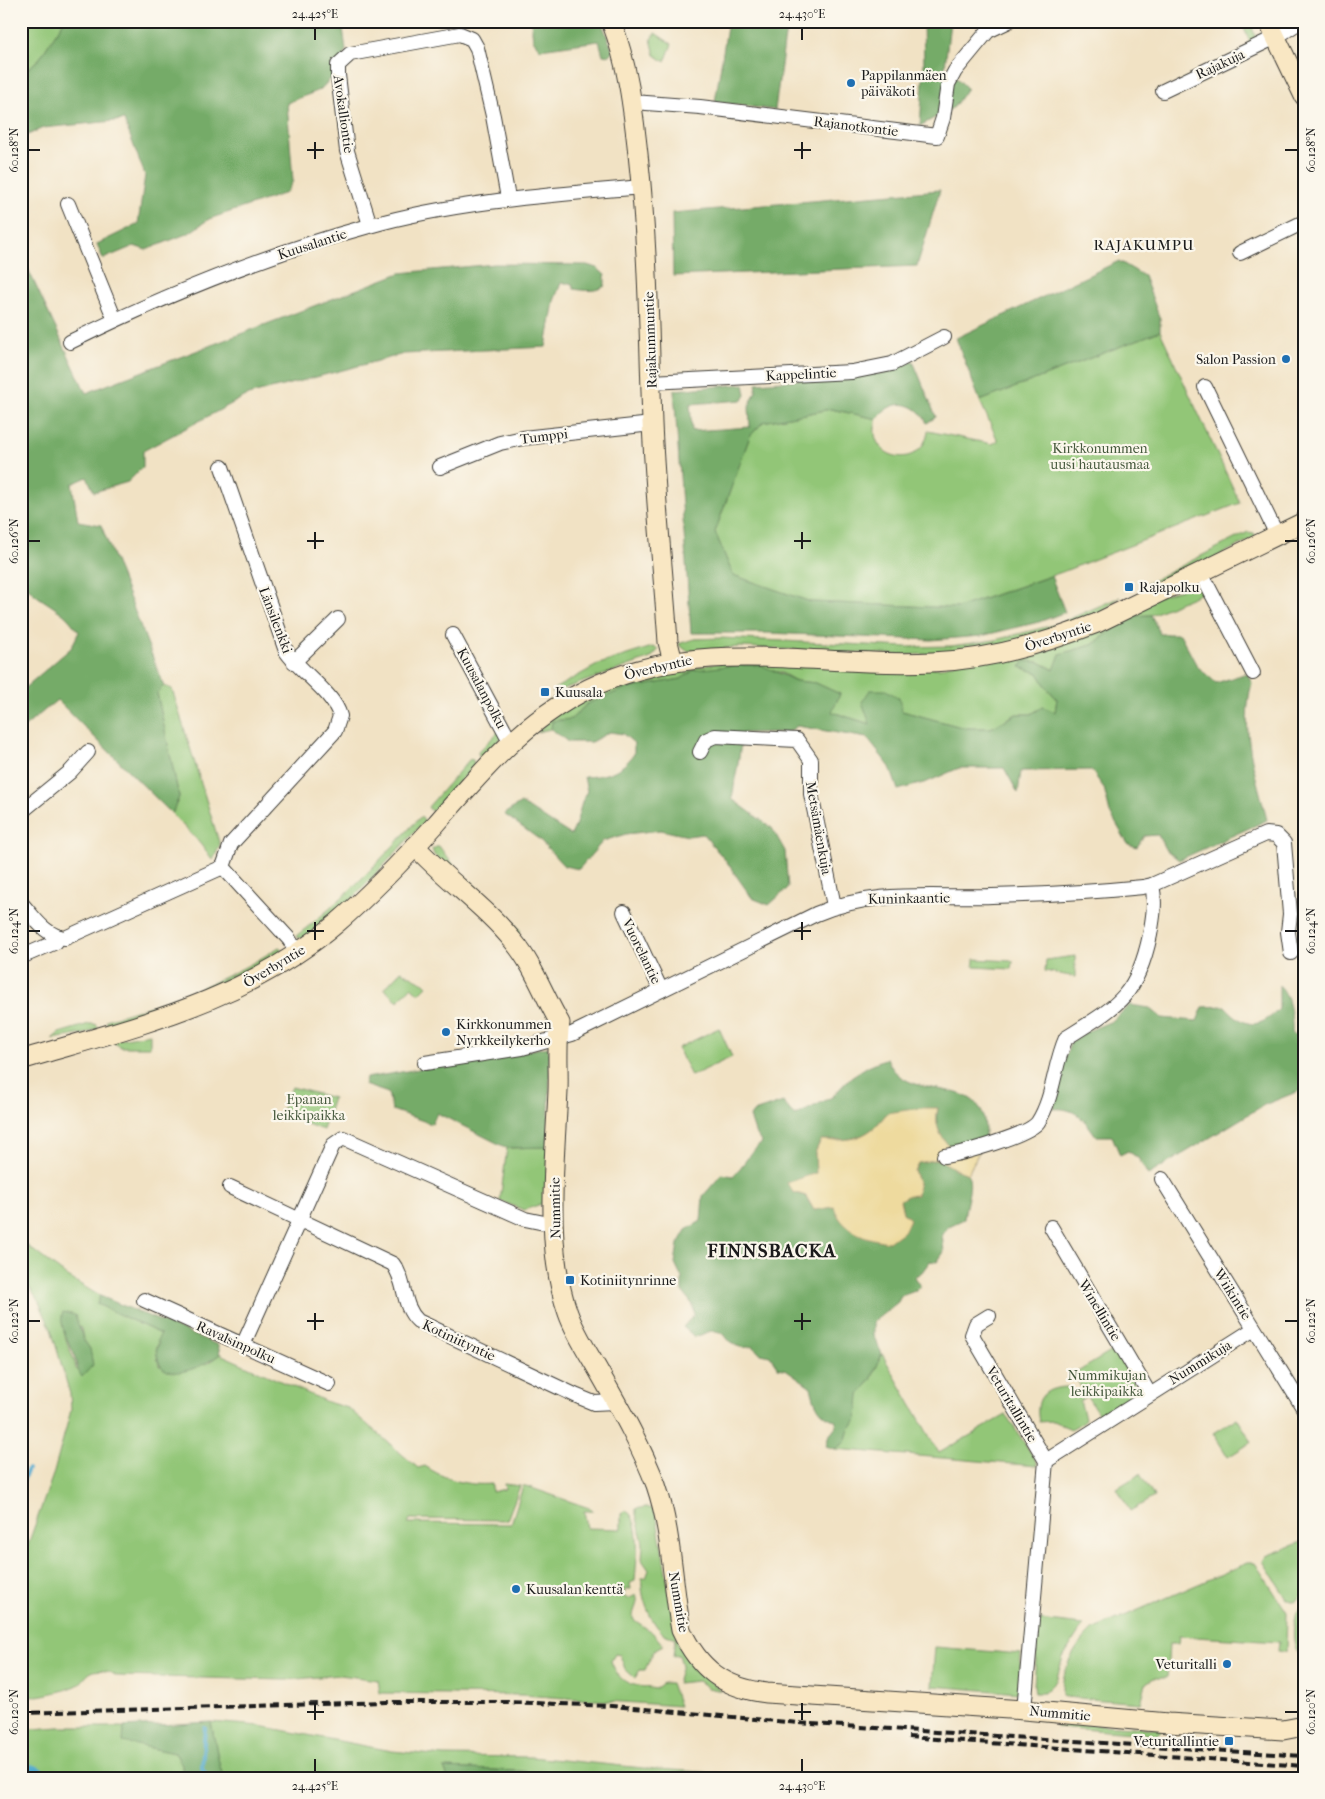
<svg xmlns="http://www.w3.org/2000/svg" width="1325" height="1799" font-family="'IM FELL French Canon',serif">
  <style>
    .green { fill: #92c677; stroke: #57714a; fill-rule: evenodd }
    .forest { fill: #75ab68; stroke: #486442 }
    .sand { fill: #eeda9e; stroke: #857b5d }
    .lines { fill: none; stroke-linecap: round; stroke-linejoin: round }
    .stream { stroke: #50a9cd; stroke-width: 4 }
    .river { stroke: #50a9cd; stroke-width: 21 }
    .street-casing { stroke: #3c3a35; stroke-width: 16 }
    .secondary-casing { stroke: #3c3a35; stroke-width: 21 }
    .street { stroke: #fff; stroke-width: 14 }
    .secondary { stroke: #f9e7c3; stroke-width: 19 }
    .rail { stroke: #1c1c1c; stroke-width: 4; stroke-dasharray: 8 4; stroke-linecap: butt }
    .ticks { fill: none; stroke: #1c1c1c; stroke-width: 2 }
    .poi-dot { fill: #1f6fb2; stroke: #fbf7ec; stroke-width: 2 }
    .labels { text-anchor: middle; stroke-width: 4.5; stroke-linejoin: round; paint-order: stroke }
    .street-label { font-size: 14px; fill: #1c1c1c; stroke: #fbf7ec }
    .poi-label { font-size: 14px; fill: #1c1c1c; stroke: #fbf7ec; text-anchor: start }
    .park-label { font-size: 14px; fill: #45583c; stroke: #fbf7ec }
    .neighbourhood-label { font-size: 15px; letter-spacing: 1px; fill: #1c1c1c; stroke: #fbf7ec }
    .district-label { font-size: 19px; font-weight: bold; letter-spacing: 1px; fill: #1c1c1c; stroke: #fbf7ec }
    .neatline { fill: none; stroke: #1c1c1c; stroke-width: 2 }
    .ticks-label { font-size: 12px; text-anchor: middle; fill: #1c1c1c }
  </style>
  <rect width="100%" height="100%" fill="#fbf7ec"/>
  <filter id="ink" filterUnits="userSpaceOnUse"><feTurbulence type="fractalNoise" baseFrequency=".02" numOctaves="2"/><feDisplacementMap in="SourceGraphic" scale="10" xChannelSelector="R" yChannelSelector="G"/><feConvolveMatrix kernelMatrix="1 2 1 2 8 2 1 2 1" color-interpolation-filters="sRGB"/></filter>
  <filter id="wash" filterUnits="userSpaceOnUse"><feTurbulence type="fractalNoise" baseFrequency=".0096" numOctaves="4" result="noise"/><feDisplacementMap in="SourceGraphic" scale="20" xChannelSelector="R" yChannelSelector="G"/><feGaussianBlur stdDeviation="1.12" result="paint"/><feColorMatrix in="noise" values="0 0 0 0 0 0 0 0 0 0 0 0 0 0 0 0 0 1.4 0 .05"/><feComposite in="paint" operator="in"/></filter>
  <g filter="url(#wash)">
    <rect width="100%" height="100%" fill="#f1e2c4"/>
    <g class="green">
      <polygon points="21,21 64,21 40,58 21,75"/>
      <polygon points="1241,21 1250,21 1256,39 1251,45"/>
      <polygon points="655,33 672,44 665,62 655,55 651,39"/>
      <path d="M1160,331l80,172 -178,69 -105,36 -146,-6 -78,-27 -18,-43 35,-96 13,-14 68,-13 46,10c-14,39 44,55 51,12l64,13 6,-3 -18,-40z"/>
      <polygon points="1248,532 1254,533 1256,537 1186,572 1146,584"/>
      <polygon points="1187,587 1196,588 1202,593 1151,615 1131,616 1092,645 1060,654 1055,670 1039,662 1025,661 1020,667 1038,673 1047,688 1057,699 1055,712 1043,707 1031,714 1016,714 991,728 965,728 902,711 870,724 832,712 840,694 816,683 796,681 780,672 694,670 681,679 624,689 587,704 571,719 552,721 551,729 537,732 557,712 627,679 737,660 940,668"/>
      <polygon points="1120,597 1101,613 1009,645 958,653 903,655 740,647 687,651 678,644 694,639 721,638 907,647 951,646 995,640 1058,624"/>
      <polygon points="652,647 659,649 651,658 552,693 554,689 599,664"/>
      <polygon points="164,686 172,689 220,845 213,860 197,840 172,814 179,797 157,693"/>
      <polygon points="499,731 502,737 483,757 479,757 478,752"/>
      <polygon points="470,759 473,760 474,766 433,811 431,811 428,807"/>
      <path d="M421,816l4,5 -81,87 -39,30h-8l-1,-2c47,-35 85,-77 125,-120z"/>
      <path d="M439,846c21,32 56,56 82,85l-5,5 -82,-81 -2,-6z"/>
      <path d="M279,947l3,2 -4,8 -58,32 -112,38 -2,-7c60,-18 120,-38 173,-73z"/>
      <polygon points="1075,956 1075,977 1045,971 1046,960"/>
      <polygon points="974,959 1013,961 1012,969 974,967"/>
      <polygon points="401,971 424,983 427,986 419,994 411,987 398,1001 384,989"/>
      <polygon points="89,1024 95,1024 99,1028 84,1034 52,1039 59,1033"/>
      <polygon points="719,1028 732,1057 691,1076 678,1048"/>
      <polygon points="150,1034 150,1047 121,1047 114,1043 113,1040"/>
      <polygon points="292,1087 333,1098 323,1130 280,1114"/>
      <polygon points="548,1147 547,1202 524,1210 500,1201 507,1148"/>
      <path d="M21,1241l47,36 32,19 -3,8 64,30 -5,16 3,16 50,-3 11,-9 107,48 21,6 70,60 7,-2c21,14 42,20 67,18v8l13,-3 -1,-5 16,2 -13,34 -97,-1 -2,4 103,1 12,-38h3l66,23v2h-8l3,17 34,1v-15l5,-4c17,12 10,53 9,71l-5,2 1,6h-5l-3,7 5,3 8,-4c4,9 -4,15 -3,24l20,14 10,12 -9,5 -9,20h-5l-5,8 -10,-9 -5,-14 -5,-1 -4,7c10,26 21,23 44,28l8,-6h8l8,23 -157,-11 -142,-2 -2,-13 -38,-5 -54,5 -169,-4c-7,-4 -15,-7 -23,-5 -9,3 -11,12 -18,15 -17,7 -37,10 -55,12v-134l33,-92 17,-62 -1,-16 -19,-65 -12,-27 -18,-27zM64,1327l17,1 2,11 7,10 -2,21 -4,3 -8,-4c-2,-15 -12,-27 -12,-42z"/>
      <path d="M1114,1350l25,41 -40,24 -12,-19 -7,5 5,17 -2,4 -12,7 -18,-8 -14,1c-5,-25 6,-35 30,-35l8,8 7,-4 -10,-17z"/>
      <polygon points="882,1354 939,1453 1006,1415 1037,1462 1037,1466 835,1449 845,1442 849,1429 857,1419 859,1394 871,1380"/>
      <polygon points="1237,1418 1252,1442 1228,1457 1213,1433"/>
      <polygon points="1140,1474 1154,1497 1130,1511 1117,1488"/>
      <path d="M646,1507l7,2 3,4 22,131 8,13 12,15 24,19 -14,-3 -10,-7 -21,2 5,-18 -3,-10 -6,1 2,-18c-4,-2 -8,-2 -11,-4 -14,-12 -24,-38 -22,-56h4l3,-8 -7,-10 1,-17 -7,-29v-5z"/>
      <path d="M1304,1541v52c-6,6 -9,11 -17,6l-24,-38 3,-5z"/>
      <path d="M1247,1563h8l32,49 -1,40 -8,-1 1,-9 -100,-6 -1,8h-9l-2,34h-13l-8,5 -5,20 -76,-6 -3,-2c-1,-25 13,-49 30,-65z"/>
      <path d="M1304,1604v56c-15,-13 -13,-43 0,-56z"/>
      <polygon points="1039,1620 1083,1625 1063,1657 1056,1681 1044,1693 1035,1693 1034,1685"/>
      <polygon points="935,1647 1021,1654 1019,1693 932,1686"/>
      <polygon points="211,1722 260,1726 392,1751 445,1756 531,1757 643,1768 788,1778 636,1778 636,1776 444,1768 448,1778 225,1778 220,1768"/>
      <polygon points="1056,1722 1162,1729 1157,1735 1056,1727"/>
      <polygon points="59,1727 124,1727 124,1742 175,1753 182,1764 183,1778 21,1778 21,1730"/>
    </g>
    <g class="forest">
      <polygon points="64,21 342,21 346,50 334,75 320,90 287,103 293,181 286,193 209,219 189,233 146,250 134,246 103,259 97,244 138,224 145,175 124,120 43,128 21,138 21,75 40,58"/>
      <polygon points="531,21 601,21 613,51 608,56 603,55 599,41 540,49 533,40"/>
      <polygon points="728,21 787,21 775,110 715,102"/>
      <polygon points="923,21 950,21 945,67 967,88 954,107 920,126 924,66"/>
      <polygon points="940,190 917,266 673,276 672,213"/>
      <path d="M21,254l65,139 314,-120 95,-9 92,1 10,3 8,7v11c-10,6 -19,5 -31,3l-3,-6h-10l-7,18 -8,46 -142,7 -156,41 -105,56v16l-15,15 -34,10 -7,-15 -15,7 6,37 23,4 63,161 -7,7 22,104 -7,17 -115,-114 -36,30v-39l50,-43 8,-16c-5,-6 -10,-13 -16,-18 -24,-19 -47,-22 -39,-58l-3,-2z"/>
      <polygon points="1119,261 1144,276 1160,319 1160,331 980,401 956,338"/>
      <path d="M913,361l23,56 -9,6c-11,-23 -36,-25 -50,-4l-46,-10 -68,13 -13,14 -35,96 18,43 78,27 146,6 94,-32 14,36 -26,10 -58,14 -50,4 -163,-7h-77l-17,-243 70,-6 2,11 -3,5 -53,4 2,27 58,-4 -1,-21 7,-15 1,-8 130,-10z"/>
      <path d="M1151,615l9,19h20l17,32 19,17 31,-10 5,10c-13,46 4,92 15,137l-88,40 -14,-11 -7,-14 -14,1 -7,11 -9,-3 -18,-31 -6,-25 -13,-18 -70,1 -3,22 -14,-25h-45l-32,14 -29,8 -8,-23 -23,-29 -70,-12 -9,6 -45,1 -11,66 40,29 13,23 3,37 -19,17 -17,-7 -26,-37 -23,-27 -15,2 -27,-6 -35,4 -23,7 -24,28 -15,-3 -24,-26 -36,-26 17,-11 50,32c8,-14 8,-30 16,-44l-3,-14c22,-1 37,-5 50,-23v-11l-11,-9 -13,-2 -19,10h-23l-17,-13 1,-8 19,-2 16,-15 37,-15 57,-10 13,-9 42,-5h25l35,16 20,2 24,11 -8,18 38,12 -8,-22 8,-12h16l13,8 3,13 63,17h26l26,-14h14l12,-7 12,5 2,-13 -10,-11 -9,-15 -18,-6 5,-6 14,1 15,8 6,-16 32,-9 39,-29z"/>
      <path d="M1279,985c11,9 14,35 13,49l12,2v53l-40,16 -116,70 -10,-17 -10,-7 -8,4 -8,-19h-16c-11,-16 -21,-29 -42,-27l4,-34 13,-33 17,-11 24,-10 18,-16 20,3 12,10 35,3 6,-14 22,-1c19,21 33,25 54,3z"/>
      <polygon points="548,1047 550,1071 548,1147 507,1148 437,1113 432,1124 392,1110 388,1093 364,1085 366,1078"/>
      <path d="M887,1058c19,53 108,6 97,84l-34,5c-12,-12 -15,-23 -12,-39l-51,5c-19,26 -35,28 -66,27l-6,13 1,20 -18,6 -5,13 12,4 9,14 20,-3 76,12 -7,-6 -3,-14 19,-14 -5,-14 4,-8 20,-4 17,10 13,5c5,14 -3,30 -4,45l-15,7 -7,8 2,18 -7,10 -7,-1 -8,11 -8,5 6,9 -5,5 -14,5 -3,6 -25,20v13l9,19 -11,26 -12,14 -2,25 -8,10 -4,13 -10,7 -9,-3 2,-9 9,-11 -2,-6c-16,-4 -21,-18 -24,-33l-24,-17 -9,-2 -8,-12 -10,-2 -7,-8c-13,4 -22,-1 -29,-12l-13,-3 -16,6 -12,-10 11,-12 -1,-10 -11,-14v-13l-7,-15 3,-19 8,-14 15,-9 2,-25 19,-22 11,2c11,-11 17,-24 29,-33l-6,-8 -6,-18 4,-5 29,-10 12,14 37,-19 19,-20 17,-11z"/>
      <path d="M100,1296l118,49 2,9c-13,11 -57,32 -62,5 -1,-7 -3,-9 1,-15l-2,-4 4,-6 -64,-30z"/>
      <path d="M63,1312l12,3 8,24 7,10 3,16 -11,12c-6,-8 -5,-14 -8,-23 -5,-11 -16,-30 -11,-42z"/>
      <polygon points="211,1722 220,1768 225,1778 183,1778 182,1764 175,1753 123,1742 124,1727"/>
      <polygon points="444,1768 636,1776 636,1778 448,1778"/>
    </g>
    <path class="sand" d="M921,1108h17c-4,16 1,27 12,39l34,-5 -16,32 -13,-5 -17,-10 -20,4 -4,8 5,14 -2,10 -10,1 -7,4 3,13 7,6 -5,11 -16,12c-24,-3 -47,-11 -55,-35l-20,3 -8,-14 -13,-4 -6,-9 29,-10 -1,-20 6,-13c31,1 47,-1 66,-27z"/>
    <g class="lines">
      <g class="stream">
        <polyline points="21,1486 28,1469"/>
        <polyline points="205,1728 202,1768 208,1778"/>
      </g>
      <polyline class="river" points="21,1776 32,1775 38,1778"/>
    </g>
  </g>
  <g filter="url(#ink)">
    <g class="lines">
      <g class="street-casing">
        <g id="street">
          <polyline points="1163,91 1276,37 1301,21"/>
          <polyline points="633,102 700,107 937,136 943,118 948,84 955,71 988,31 1009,21"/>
          <polyline points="68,204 115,320"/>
          <polyline points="370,225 347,151 338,75 338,65 350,54 460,34 472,39 477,48 493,116 508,198"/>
          <polyline points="1240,253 1304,222"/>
          <path d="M70,342c95,-47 197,-88 299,-116 89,-25 182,-31 273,-39"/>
          <polyline points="651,382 852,372 892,364 944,337"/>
          <polyline points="1205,387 1277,535"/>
          <path d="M222,467l64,184c14,21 48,42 54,65l-5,15 -104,113 -8,23"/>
          <polyline points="440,467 500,443 523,438 652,424"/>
          <polyline points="1201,573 1253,673"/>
          <polyline points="453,635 510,741"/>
          <polyline points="294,662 338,619"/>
          <polyline points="700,752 706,740 715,736 797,740 811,760 811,794 834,906"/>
          <polyline points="21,812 70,772 88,752"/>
          <polyline points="223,867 289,939 298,954"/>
          <path d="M21,903c13,14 24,33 44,35l158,-71"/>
          <polyline points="624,912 661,990"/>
          <polyline points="21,957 56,942 59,937"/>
          <path d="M425,1063l97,-15 50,-14 244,-120c60,-25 113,-16 176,-18 50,-1 101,-4 151,-9l9,-2 114,-51 10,1 8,8 6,71 -2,18 3,21"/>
          <path d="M944,1156c17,-2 85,-21 94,-34 16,-25 16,-58 28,-84 51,-32 71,-41 84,-103 3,-17 6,-33 2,-50"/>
          <polyline points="1162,1179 1304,1409"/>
          <path d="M230,1187l163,77c14,18 8,41 25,57l159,75 17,7 21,-1"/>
          <polyline points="1051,1227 1149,1393"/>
          <polyline points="144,1300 329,1384"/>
          <polyline points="989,1316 976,1324 972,1335 1046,1461 1024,1710"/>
          <polyline points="243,1345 333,1145 343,1138 525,1219 554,1225"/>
          <polyline points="1046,1461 1254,1329"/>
        </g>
      </g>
      <g class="secondary-casing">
        <g id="secondary">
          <path d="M611,21c17,43 22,88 27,133 10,90 11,179 14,269 3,73 11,146 16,219l5,20"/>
          <polyline points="1268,21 1304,96"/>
          <path d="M415,846c31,34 70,60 99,96 20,24 30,54 46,81 -4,22 -1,45 -2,68 -3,69 -14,155 10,222 7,20 19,38 30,57 21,37 43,75 58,115 16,47 16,97 25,145 18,39 43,58 86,63l257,17 144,13 115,7 21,-4"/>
          <path d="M21,1060c113,-34 224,-58 316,-137 35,-30 68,-65 99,-99 50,-57 93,-110 165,-141 110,-47 217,-15 331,-21 57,-2 112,-18 165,-39l207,-101"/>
        </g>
      </g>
      <use href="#street" class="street"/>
      <use href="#secondary" class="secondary"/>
      <g class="rail">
        <polyline points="21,1713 386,1702 508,1702 612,1706 798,1723 1304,1756"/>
        <polyline points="908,1737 1304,1766"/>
      </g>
    </g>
  </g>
  <path class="ticks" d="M315,28v12M802,28v12M315,142v17M802,142v17M28,150h12M307,150h17M794,150h17M1285,150h13M315,532v17M802,532v17M28,541h12M307,541h17M794,541h17M1285,541h13M315,922v18M802,922v18M28,931h12M307,931h17M794,931h17M1285,931h13M315,1313v17M802,1313v17M28,1321h12M307,1321h17M794,1321h17M1285,1321h13M315,1703v17M802,1703v17M28,1712h12M307,1712h17M794,1712h17M1285,1712h13M315,1759v13M802,1759v13"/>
  <g class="poi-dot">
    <circle cx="851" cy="83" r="5"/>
    <circle cx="1286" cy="359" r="5"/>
    <rect x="1124" y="582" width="10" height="10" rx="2.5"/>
    <rect x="540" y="687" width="10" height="10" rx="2.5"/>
    <circle cx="446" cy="1032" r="5"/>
    <rect x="565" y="1275" width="10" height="10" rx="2.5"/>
    <circle cx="516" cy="1589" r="5"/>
    <circle cx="1227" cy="1664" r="5"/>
    <rect x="1224" y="1736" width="10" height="10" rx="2.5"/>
  </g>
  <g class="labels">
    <g class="street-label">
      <text transform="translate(1220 64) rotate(-25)" y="5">Rajakuja</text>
      <text transform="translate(344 114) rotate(82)" y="5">Avokalliontie</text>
      <text transform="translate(856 126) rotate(7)" y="5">Rajanotkontie</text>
      <text transform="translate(312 244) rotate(-18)" y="5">Kuusalantie</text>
      <text transform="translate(650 340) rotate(-92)" y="5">Rajakummuntie</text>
      <text transform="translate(801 374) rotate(-3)" y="5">Kappelintie</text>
      <text transform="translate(544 436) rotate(-7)" y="5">Tumppi</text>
      <text transform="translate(276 620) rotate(69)" y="5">Länsilenkki</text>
      <text transform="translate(1058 636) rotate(-18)" y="5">Överbyntie</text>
      <text transform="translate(658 667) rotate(-13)" y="5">Överbyntie</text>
      <text transform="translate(482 688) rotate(62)" y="5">Kuusalanpolku</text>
      <text transform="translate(819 828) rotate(80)" y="5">Metsämäenkuja</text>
      <text transform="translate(909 898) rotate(-1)" y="5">Kuninkaantie</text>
      <text transform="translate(642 951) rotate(64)" y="5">Vuorelantie</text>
      <text transform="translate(274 966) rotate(-31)" y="5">Överbyntie</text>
      <text transform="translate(555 1208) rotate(-91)" y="5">Nummitie</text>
      <text transform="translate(1233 1294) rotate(58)" y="5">Wiikintie</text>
      <text transform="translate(1100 1310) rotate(59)" y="5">Winellintie</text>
      <text transform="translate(459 1340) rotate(25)" y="5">Kotiniityntie</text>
      <text transform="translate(236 1342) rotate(24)" y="5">Ravalsinpolku</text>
      <text transform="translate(1200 1362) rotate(-32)" y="5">Nummikuja</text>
      <text transform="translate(1012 1404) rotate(59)" y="5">Veturitallintie</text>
      <text transform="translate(679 1602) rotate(80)" y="5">Nummitie</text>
      <text transform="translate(1060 1713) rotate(5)" y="5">Nummitie</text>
    </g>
    <g class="poi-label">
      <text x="861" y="80">Pappilanmäen<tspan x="861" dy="16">päiväkoti</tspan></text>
      <text x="1276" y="364" text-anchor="end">Salon Passion</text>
      <text x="1139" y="592">Rajapolku</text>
      <text x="555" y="697">Kuusala</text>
      <text x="456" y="1029">Kirkkonummen<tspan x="456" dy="16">Nyrkkeilykerho</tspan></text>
      <text x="580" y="1285">Kotiniitynrinne</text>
      <text x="526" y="1594">Kuusalan kenttä</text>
      <text x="1217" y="1669" text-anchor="end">Veturitalli</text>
      <text x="1219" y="1746" text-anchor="end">Veturitallintie</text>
    </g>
    <g class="park-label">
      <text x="1100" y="453">Kirkkonummen<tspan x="1100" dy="16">uusi hautausmaa</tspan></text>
      <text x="309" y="1104">Epanan<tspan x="309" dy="16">leikkipaikka</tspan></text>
      <text x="1107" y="1380">Nummikujan<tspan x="1107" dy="16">leikkipaikka</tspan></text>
    </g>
    <g class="neighbourhood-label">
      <text x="1144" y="250">RAJAKUMPU</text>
    </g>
    <g class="district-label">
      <text x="772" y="1257">FINNSBACKA</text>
    </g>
  </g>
  <rect width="1325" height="1799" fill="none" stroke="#fbf7ec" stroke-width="55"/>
  <rect x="28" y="28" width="1270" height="1744" class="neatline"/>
  <g class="ticks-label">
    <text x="315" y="18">24.425°E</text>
    <text x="802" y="18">24.430°E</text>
    <text transform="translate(14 150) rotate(-90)" y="4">60.128°N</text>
    <text transform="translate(1311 150) rotate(-90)" y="4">60.128°N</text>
    <text transform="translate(14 541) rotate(-90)" y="4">60.126°N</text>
    <text transform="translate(1311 541) rotate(-90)" y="4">60.126°N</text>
    <text transform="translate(14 931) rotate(-90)" y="4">60.124°N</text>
    <text transform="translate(1311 931) rotate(-90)" y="4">60.124°N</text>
    <text transform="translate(14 1321) rotate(-90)" y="4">60.122°N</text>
    <text transform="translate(1311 1321) rotate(-90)" y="4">60.122°N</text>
    <text transform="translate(14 1712) rotate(-90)" y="4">60.120°N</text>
    <text transform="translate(1311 1712) rotate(-90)" y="4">60.120°N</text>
    <text x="315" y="1790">24.425°E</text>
    <text x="802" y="1790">24.430°E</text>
  </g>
</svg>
